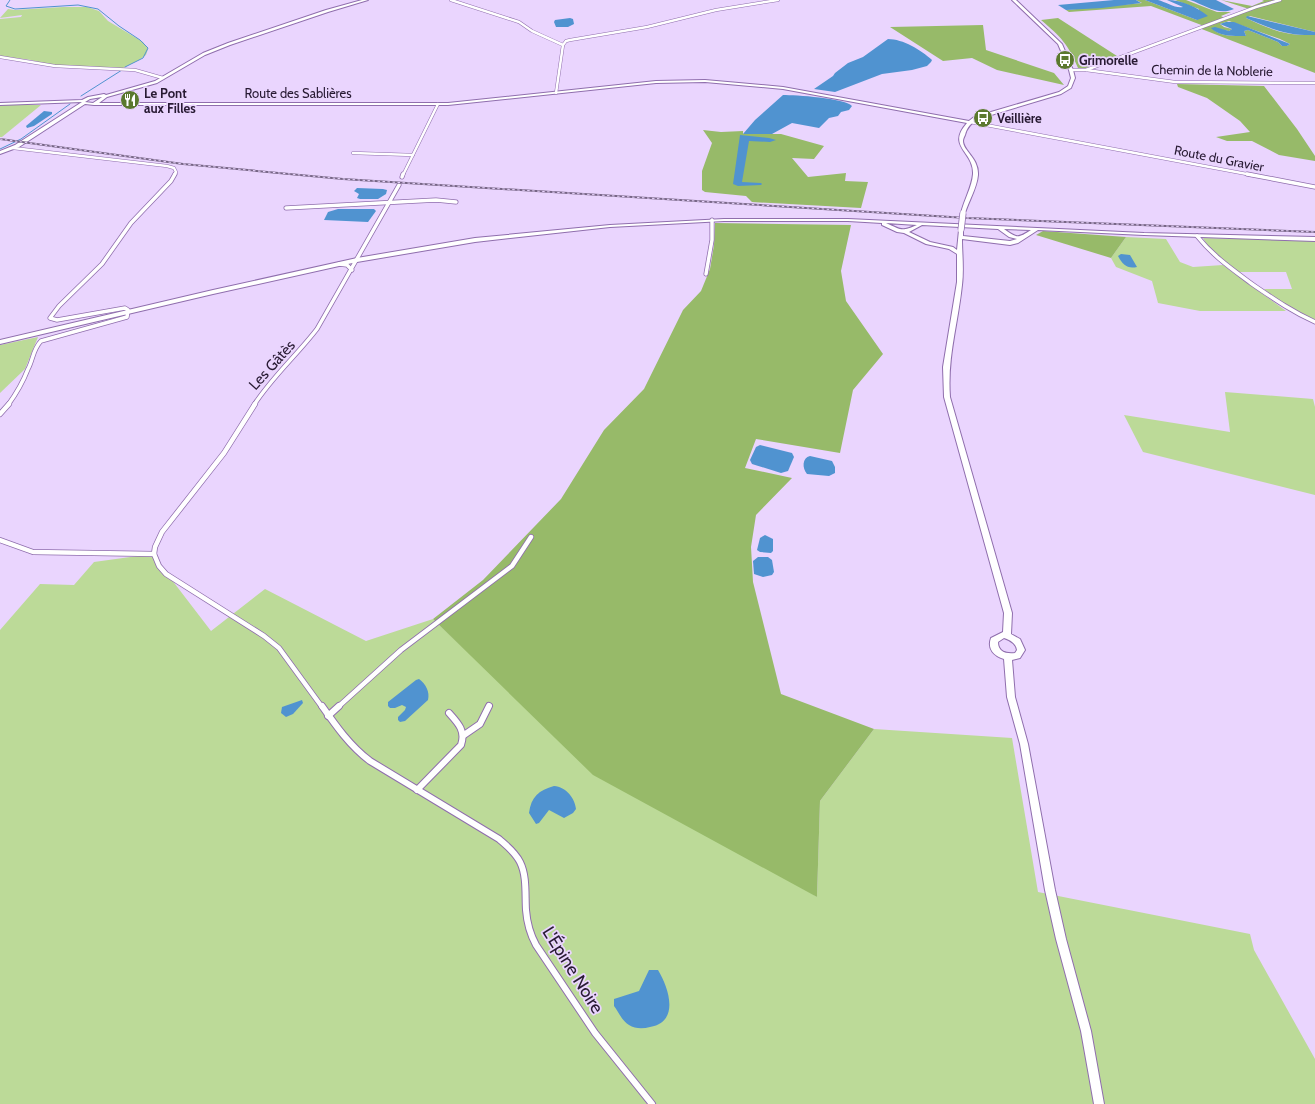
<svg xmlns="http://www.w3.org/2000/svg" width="1315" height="1104" font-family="Cabin,sans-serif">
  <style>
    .green { fill: #bcda98 }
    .forest { fill: #97ba69; fill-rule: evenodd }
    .water { fill: #5093d0 }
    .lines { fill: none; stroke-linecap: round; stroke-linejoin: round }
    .stream { stroke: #5093d0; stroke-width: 1 }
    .street-far3-casing { stroke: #8f6ead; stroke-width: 3.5 }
    .street-far2-casing { stroke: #8f6ead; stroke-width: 5 }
    .street-far1-casing { stroke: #8f6ead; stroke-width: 6 }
    .street-casing { stroke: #8f6ead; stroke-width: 8 }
    .secondary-casing { stroke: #8f6ead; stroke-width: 2 }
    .street-far3 { stroke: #fff; stroke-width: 2.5 }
    .street-far2 { stroke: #fff; stroke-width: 3.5 }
    .street-far1 { stroke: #fff; stroke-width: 4.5 }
    .street { stroke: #fff; stroke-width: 6 }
    .secondary { fill: #fff; fill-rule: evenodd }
    .rail-casing { stroke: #766585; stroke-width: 2 }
    .rail { stroke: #ead5fe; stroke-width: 1; stroke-dasharray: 2.5; stroke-linecap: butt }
    .secondary-bridge-casing { stroke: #8f6ead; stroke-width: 7; stroke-linecap: butt }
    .secondary-bridge { stroke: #fff; stroke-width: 5.5 }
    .labels { text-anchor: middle; stroke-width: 3.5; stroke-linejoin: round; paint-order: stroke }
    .far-poi-label { font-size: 13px; font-weight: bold; fill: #281a33; stroke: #ead5fe; text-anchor: start }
    .far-street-label { font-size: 13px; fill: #281a33; stroke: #ead5fe }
    .street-label { font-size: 15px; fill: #281a33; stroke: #ead5fe }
    .near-street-label { font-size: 18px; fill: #281a33; stroke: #ead5fe }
  </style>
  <rect width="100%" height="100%" fill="#ead5fe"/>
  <g class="green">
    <polygon points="63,7 87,7 99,11 108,21 143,42 148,49 146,55 139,60 123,68 49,65 31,60 0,56 0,19 21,17 22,15 0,18 8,9 15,10"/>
    <polygon points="0,105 41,105 2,137 0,137"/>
    <polygon points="1126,237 1166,239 1180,262 1193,267 1223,265 1286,311 1200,311 1158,303 1152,281 1116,267 1111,258"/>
    <polygon points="1203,238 1315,241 1315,321 1289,309 1264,289 1292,289 1286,272 1239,272 1212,253"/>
    <polygon points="38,337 25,369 0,393 0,345"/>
    <polygon points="1225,392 1313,399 1315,407 1315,495 1143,452 1124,415 1230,432"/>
    <polygon points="152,554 211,631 265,589 366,641 433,619 492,675 817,897 820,801 874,729 1012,738 1038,892 1250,934 1254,950 1315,1059 1315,1104 0,1104 0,630 40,584 74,585 94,562"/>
  </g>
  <g class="forest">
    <polygon points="1136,0 1145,0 1197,20 1199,9 1175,0 1186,0 1217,12 1231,12 1221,16 1224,18 1204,26 1151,6 1069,12 1066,10 1142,3"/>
    <path d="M1221,0l31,6 12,-5 -2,-1h53v32l-65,-16 -4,2c25,12 41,18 69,17v38l-116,-45 50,-19zM1229,21l51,18 10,5 -3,2h-5l-4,-4 -30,-12 -4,1 2,5c-11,0 -27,1 -34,-8l17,3 3,-2 -8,-2 -4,-3z"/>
    <path d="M1058,18l59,38 -31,12h-8c-10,-24 -17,-31 -37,-48z"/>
    <polygon points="983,25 986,50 1054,73 1064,85 997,70 972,58 943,61 890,27"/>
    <polygon points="1177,84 1264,86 1297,129 1315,156 1315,161 1279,155 1252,141 1227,141 1216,137 1250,132 1240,121 1207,98 1178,87"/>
    <polygon points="703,130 721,132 743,131 743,134 781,134 824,146 814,159 792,158 808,177 846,173 845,181 868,182 861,208 752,202 746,196 705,192 702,190 702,171 712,143"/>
    <polygon points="715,223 851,225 841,271 846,301 883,354 853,390 840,453 756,439 745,468 792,478 756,515 751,547 753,582 781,694 874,729 820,801 817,897 593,775 433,619 483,580 561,499 604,430 644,389 683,310 701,291 710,269 714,245"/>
    <polygon points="1043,231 1126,237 1111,258 1036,235"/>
  </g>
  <g class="water">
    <polygon points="1114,0 1136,0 1141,3 1102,8 1066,10 1058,5"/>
    <path d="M1145,0c4,0 9,0 13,0 8,2 18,9 25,7l-16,-7c15,0 30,7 41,16l-11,4z"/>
    <path d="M1190,0h26l18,9c-16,7 -29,-4 -44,-9z"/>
    <path d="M1247,16l68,16v3c-27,1 -44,-6 -69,-17z"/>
    <polygon points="570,18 573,19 574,24 568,27 556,27 554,22 555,20"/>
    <path d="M1226,22h8l56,22 -3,2h-5l-4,-4 -30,-12 -4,1 2,5c-11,0 -27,1 -35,-8l4,-1 14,4 3,-2 -12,-5z"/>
    <path d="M888,39c15,0 33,11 44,21l-1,2 -4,4 -15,4 -30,4 -47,18 -21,-3 19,-13 2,-3 13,-10 15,-6z"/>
    <path d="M783,95c12,0 62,3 69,11l-3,4 -8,2 -3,4 -9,2 -10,10 -27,-5 -20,11h-29l12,-14z"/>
    <polygon points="44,111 52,112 52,114 34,126 27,128 26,126"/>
    <polygon points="740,135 769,138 776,140 770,142 749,141 742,182 761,183 762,184 761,185 738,186 733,184"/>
    <polygon points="357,188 383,189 387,190 386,194 378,199 360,199 357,198 359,194 354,191"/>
    <polygon points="338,209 374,209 376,211 368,222 324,220 328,212"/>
    <path d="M1121,254l9,1 7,12c-10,2 -14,-2 -19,-11z"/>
    <polygon points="760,445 792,453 794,457 788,471 781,473 752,464 750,460 756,447"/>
    <path d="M810,456l22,5 3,6v6l-6,3 -22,-2c-5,-6 -5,-16 3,-18z"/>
    <polygon points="765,535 773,539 773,551 771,553 760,552 757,550 760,538"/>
    <polygon points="758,557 768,557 772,560 774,572 772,575 763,577 754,574 753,561"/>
    <path d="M419,679c7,5 11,13 9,21l-23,21 -5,1 -2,-2v-3l7,-7 1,-3 -4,-2 -7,3h-5l-2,-2v-4l28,-22z"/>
    <polygon points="302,700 303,703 293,714 286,717 281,713 282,707"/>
    <path d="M554,786c12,1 21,12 22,23l-3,4 -9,5 -15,-8 -10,13 -3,1 -7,-11c2,-16 10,-23 25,-27z"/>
    <path d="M649,970h9c11,18 22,52 -8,57 -7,2 -15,2 -21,-2 -7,-4 -11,-14 -15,-19v-7l25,-8z"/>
  </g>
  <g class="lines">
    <g class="stream">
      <polyline points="10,0 6,6 15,9 78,5 98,9 119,26 140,40 148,48 143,58 125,67"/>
      <polyline points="81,96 122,70"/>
      <polyline points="0,149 21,139 70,104"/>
    </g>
    <g class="street-far3-casing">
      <g id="street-far3">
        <polyline points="451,0 519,22 532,31 563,45 556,93"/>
        <polyline points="563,45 566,41 570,40 647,27 716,10 778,0"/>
        <polyline points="0,57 55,66 135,70 163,78"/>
        <polyline points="1071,70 1086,70 1256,7 1280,0"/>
        <polyline points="1086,70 1175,82 1315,83"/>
        <polyline points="970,122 1252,175"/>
        <polyline points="13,148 167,166 174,168 176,172 174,175"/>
        <polyline points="353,153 413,155"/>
        <polyline points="403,175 438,104"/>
      </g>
    </g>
    <g class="street-far2-casing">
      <g id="street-far2">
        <polyline points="1247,174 1315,187"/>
        <polyline points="402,177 403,174"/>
        <polyline points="286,208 436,200 456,202"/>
        <path d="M1197,236c16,20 35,33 55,48 22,15 39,27 63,38"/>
        <polyline points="339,264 347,265 352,270"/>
        <polyline points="706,274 712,240 712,220"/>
        <path d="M8,405c8,-11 15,-23 20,-36 5,-9 5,-20 13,-28l86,-24 1,-7 -3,-2 -68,12 -7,-2 9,-12 43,-42 29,-41 40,-42 4,-7"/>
        <path d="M254,405c18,-28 43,-50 63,-76l82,-144"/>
      </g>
    </g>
    <g class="street-far1-casing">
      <g id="street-far1">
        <polyline points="0,414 9,404"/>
        <polyline points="0,540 33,552 154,554"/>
        <polyline points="154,554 159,566 166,574 264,636 279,648 322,707"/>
        <polyline points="154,554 155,547 162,532 224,453 255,404"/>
        <polyline points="338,707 401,650 512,566 531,537"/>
      </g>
    </g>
    <g class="street-casing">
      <g id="street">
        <path d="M322,706c14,20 28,40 48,55l129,78c8,7 16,13 21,23 7,14 5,32 6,48 1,13 4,24 10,35l59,88 57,71"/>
        <polyline points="328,716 339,706"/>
        <polyline points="464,735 480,724 489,706"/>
        <path d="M417,790l44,-45c5,-14 -3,-22 -12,-32"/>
      </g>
    </g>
    <g class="secondary-casing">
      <g id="secondary">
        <path d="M362,0h6l-40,12 -98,33 -25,10 -48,28 -50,14 -8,6h349l208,-22 49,-1 78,7 186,34 5,-4 85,-25 9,-6 3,-8 -2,-8 -11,-26 -46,-44h4l46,44 11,26 2,8 -4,10 -10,6 -83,25c-7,4 -11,8 -13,16 -1,2 -2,4 -2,6 0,10 16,17 15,34 -1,13 -9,25 -13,38l-2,1 -2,-1c3,-13 11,-26 12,-39 1,-23 -27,-27 -6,-51l-184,-34 -78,-7 -49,1 -208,22h-354l-9,-1 -66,43 -19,7v-3l15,-6 67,-43 -82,3v-2l82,-3 6,-3 16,-3 2,1 49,-14 48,-28 25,-10 98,-33zM102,97l-9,6 -8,-1 5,-3z"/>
        <path d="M724,219h124l296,14 171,4v4l-171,-6 -106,-5 -20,13 -8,2 -48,-6c0,15 2,30 0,46 -4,39 -15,72 -12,112l62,216 -1,21 9,5 5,11 -5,8 -8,2 3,37 13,47 27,146 11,49 25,92 13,73h-10l-13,-73 -25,-92 -11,-49 -25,-146 -13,-47 -3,-38c-10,-3 -17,-10 -13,-21l12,-6 1,-19 -60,-216 -1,-30 14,-85v-28l-8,-5 -23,-5 -22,-11 -7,-1 -15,-7v-2l-34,-2h-124l-114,6 -135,15 -118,20 -144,32 -213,50v-4l213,-50 144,-32 118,-20 135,-13zM886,223l31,2c-16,7 -15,5 -31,-2zM922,225l76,4 11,8 8,2 -7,2 -47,-5v-6l-2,-1 -2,1 -2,20 -4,-3 -23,-5 -21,-10zM1004,229l27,1c-13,8 -13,9 -27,-1zM1004,638c6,2 12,5 13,12l-2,3c-9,1 -17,-1 -17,-11z"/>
      </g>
    </g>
    <use href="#street-far3" class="street-far3"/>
    <use href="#street-far2" class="street-far2"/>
    <use href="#street-far1" class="street-far1"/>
    <use href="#street" class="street"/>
    <use href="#secondary" class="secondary"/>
    <g class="rail-casing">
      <polyline id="rail" points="0,139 183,164 343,179 967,218 1315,232"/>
    </g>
    <use href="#rail" class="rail"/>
    <g class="secondary-bridge-casing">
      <polyline id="secondary-bridge" points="961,230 963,213"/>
    </g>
    <use href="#secondary-bridge" class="secondary-bridge"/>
  </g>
  <defs>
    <g id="bus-disc" transform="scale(1)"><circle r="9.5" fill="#5b792e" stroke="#ead5fe"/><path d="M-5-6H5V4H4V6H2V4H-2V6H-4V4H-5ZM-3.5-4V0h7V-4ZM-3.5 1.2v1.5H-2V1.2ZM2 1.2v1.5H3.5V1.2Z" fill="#fff"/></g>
    <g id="restaurant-disc" transform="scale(1)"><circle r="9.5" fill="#5b792e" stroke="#ead5fe"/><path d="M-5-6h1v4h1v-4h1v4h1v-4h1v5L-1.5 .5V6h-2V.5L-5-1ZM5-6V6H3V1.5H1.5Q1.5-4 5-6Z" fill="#fff"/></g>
  </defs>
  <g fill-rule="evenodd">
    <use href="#bus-disc" x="1065" y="60"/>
    <use href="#restaurant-disc" x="130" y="100"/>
    <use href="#bus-disc" x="983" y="118"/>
  </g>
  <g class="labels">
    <g class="far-poi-label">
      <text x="1079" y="65">Grimorelle</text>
      <text x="144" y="98">Le Pont<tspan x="144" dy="15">aux Filles</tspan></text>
      <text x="997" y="123">Veillière</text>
    </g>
    <g class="far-street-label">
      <text transform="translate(1212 70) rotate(1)" y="5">Chemin de la Noblerie</text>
      <text x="298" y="98">Route des Sablières</text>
      <text transform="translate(1219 158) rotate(11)" y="5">Route du Gravier</text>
    </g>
    <g class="street-label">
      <text transform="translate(272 365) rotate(-48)" y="5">Les Gâtès</text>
    </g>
    <g class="near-street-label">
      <text transform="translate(573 970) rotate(58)" y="6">L'Épine Noire</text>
    </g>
  </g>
</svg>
